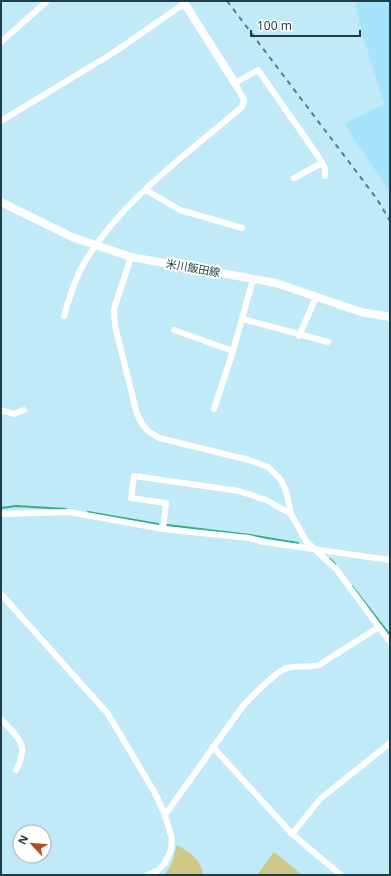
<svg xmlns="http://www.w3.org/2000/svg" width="391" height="876" font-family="'Noto Sans','Noto Sans JP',sans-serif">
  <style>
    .built { fill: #a5e4fb }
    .green { fill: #cfc989 }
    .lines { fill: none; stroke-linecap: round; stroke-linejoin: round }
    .stream { stroke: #38ad81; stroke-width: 2 }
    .street { stroke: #fff; stroke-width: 6 }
    .secondary { stroke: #fff; stroke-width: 8 }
    .rail { stroke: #587985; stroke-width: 2; stroke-dasharray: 5 5; stroke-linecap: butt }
    .labels { text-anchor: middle; stroke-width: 4; stroke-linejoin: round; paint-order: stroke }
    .street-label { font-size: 11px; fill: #1f3c47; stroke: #fff }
  </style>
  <rect width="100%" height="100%" fill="#c1eaf9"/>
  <polygon class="built" points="355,1 390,1 390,192 344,124 384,104 361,30"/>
  <g class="green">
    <path d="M177,845c12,7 25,14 26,30h-40c9,-6 11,-20 14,-30z"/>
    <polygon points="274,852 302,875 257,875"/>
  </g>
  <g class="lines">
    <g class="stream">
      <polyline points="1,508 16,506 66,509"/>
      <polyline points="88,512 158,524"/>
      <polyline points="167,525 250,535 298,543"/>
      <polyline points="330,559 335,564"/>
      <polyline points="352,586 390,635"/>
    </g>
    <g class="street">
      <polyline points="1,42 46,2 45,1"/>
      <polyline points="1,121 113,53 185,3"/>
      <polyline points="294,178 322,163"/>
      <polyline points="146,190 180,210 242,228"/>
      <polyline points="131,257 114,309 115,326 137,414 142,424 148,431 159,438 249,460 268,467 281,480 286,491 291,514 306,541 336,569 390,642"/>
      <path d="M64,316c5,-17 10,-35 19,-51 36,-63 104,-111 159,-158l2,-7 -9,-17 23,-13 60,86 7,12v8"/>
      <polyline points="243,319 328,342"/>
      <polyline points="174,330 233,351"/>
      <polyline points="299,336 316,297"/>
      <polyline points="214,409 233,351 253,279"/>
      <polyline points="1,410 14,414 24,410"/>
      <polyline points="1,514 69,512 163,529 249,538 264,542 390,560"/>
      <polyline points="163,529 166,503 131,498 134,476 239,491 266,500 291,514"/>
      <polyline points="1,594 108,714 155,793 165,815 172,839 171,850 165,863 157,871 147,875"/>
      <path d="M1,719c17,20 29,24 15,51"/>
      <polyline points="213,747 292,834 341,875"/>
      <path d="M165,815l77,-108c8,-9 36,-37 45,-39 11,-3 22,0 32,-3l60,-38"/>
      <polyline points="292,834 320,799 390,743"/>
    </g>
    <g class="secondary">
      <polyline points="183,1 235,83"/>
      <polyline points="1,202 72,237 131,257 276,283 361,312 390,317"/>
    </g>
    <polyline class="rail" points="227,1 377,199 390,221"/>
  </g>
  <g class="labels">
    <g class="street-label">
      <text transform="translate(193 268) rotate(10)" y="4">米川飯田線</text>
    </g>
  </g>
  <rect width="391" height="876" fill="none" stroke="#1f3c47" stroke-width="4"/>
  <g transform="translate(32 844) rotate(296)"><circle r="19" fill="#ffffff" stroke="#a5b1b5"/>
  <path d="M0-3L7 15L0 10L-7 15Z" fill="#b44f1d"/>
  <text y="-6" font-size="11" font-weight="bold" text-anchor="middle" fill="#1f3c47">N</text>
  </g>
  <path d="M251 30v6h109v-6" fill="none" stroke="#1f3c47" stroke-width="2"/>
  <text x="257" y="30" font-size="12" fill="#1f3c47" stroke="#ffffff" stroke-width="3" paint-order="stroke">100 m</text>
</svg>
